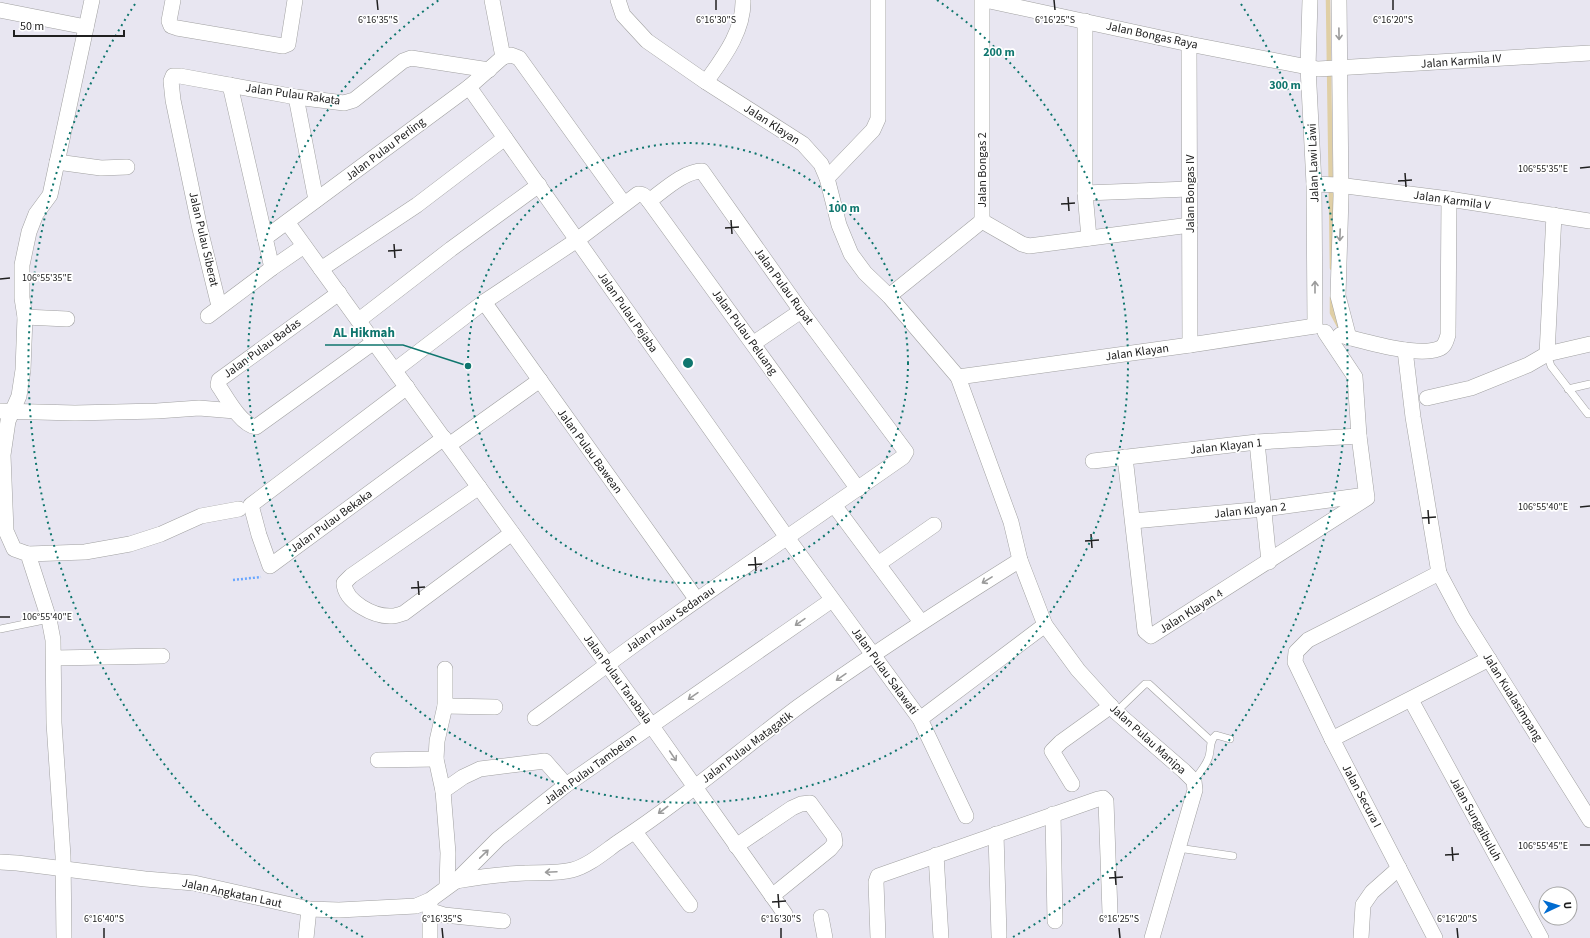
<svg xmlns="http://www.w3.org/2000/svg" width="1590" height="938" font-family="'Source Sans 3',sans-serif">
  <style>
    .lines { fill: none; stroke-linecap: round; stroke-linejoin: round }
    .stream { stroke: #e0cfa5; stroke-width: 4.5 }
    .lane-casing { stroke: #a1a1a1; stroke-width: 8 }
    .street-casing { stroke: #a1a1a1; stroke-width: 16 }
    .path { stroke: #6aa7ff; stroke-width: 2.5; stroke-dasharray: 2 2; stroke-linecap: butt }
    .lane { stroke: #fff; stroke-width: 7 }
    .street { stroke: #fff; stroke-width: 15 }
    .oneway { stroke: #9b9b9b }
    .ticks { fill: none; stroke: #202020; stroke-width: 1.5 }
    .ring { fill: none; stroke: #0f766e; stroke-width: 2; stroke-dasharray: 2 4 }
    .labels { text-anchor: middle; stroke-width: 3.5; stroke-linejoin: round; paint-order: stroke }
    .street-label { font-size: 12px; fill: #202020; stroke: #fff }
    .ticks-label { font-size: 10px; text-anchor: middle; fill: #202020; stroke: #fff; stroke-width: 3.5; stroke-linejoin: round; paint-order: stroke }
    .centre { fill: #0f766e; stroke: #fff; stroke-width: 2 }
    .ring-label { font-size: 12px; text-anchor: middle; font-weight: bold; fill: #0f766e; stroke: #fff; stroke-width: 3.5; stroke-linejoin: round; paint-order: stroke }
    .leader { fill: none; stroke: #0f766e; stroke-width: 1.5 }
    .callout-dot { fill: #0f766e; stroke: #fff; stroke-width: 1.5 }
    .callout-label { font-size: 13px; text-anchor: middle; font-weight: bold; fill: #0f766e; stroke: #fff; stroke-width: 3.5; stroke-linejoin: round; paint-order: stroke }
  </style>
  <rect width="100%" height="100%" fill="#e8e6f1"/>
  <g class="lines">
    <g class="stream">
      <polyline points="1328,0 1332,268"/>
      <polyline points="1332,297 1332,313 1340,328"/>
    </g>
    <g class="lane-casing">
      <g id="lane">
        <polyline points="1547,354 1551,366 1588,414 1590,413"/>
        <polyline points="1568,389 1590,384"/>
        <polyline points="0,629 49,619"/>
        <polyline points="1116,712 1145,684 1149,684 1211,741"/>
        <path d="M1194,781c4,-7 11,-14 14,-22 4,-8 0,-18 8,-24l14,4"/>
        <polyline points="1178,848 1233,856"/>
      </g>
    </g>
    <g class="street-casing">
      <g id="street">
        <polyline points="173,0 169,21 171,26 177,28 283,46 288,44 295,0"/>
        <polyline points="492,0 503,57"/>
        <polyline points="618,0 623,15 647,41 706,82 803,144 821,164 827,178 839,225 851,254 865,273 889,296 958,377 1011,522 1020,560 1045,625 1078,670 1116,712 1184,771 1194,781 1195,790 1152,938"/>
        <polyline points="982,0 982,221"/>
        <polyline points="985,0 1189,44 1318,69 1590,53"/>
        <polyline points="1310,0 1308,67 1314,184 1315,326"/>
        <polyline points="1339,0 1341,196 1338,296 1349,338"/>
        <polyline points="0,10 86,27"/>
        <polyline points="1085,21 1085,193 1089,238"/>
        <polyline points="1189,44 1190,345"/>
        <polyline points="503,57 511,55 519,58 624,204"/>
        <path d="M706,82c17,-24 38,-51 37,-82"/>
        <polyline points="230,85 272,268"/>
        <polyline points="469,87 786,536 920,719 966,816"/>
        <polyline points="296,97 316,200"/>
        <polyline points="57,162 101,168 127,167"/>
        <polyline points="827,178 873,130 878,119 878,0"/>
        <polyline points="1314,184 1338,185 1449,199 1590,221"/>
        <polyline points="1085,193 1189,189"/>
        <polyline points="982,221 1022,244 1029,246 1190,225"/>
        <polyline points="287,222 651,725 785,914"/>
        <polyline points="265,238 469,87 503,57"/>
        <polyline points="321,269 417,205 505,138"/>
        <path d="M339,293l-120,87 -1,5c9,13 22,39 38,42l118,-85"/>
        <polyline points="889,296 982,221"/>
        <polyline points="484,302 697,600"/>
        <polyline points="219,306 200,229 173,100 171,81 173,76 180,76 296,97 344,103 354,100 403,61 411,58 489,70"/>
        <polyline points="208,316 272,268 304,246"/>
        <polyline points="25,317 67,319"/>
        <polyline points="359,320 451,249 539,185"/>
        <path d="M1340,335c23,6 76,22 98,14 7,-2 8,-8 10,-14l1,-136"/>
        <polyline points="754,343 801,311"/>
        <polyline points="1405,350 1413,417 1439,573 1463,618 1590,820"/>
        <polyline points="1547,354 1554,215"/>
        <path d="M395,370l89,-68 93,-62 61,-46c6,0 8,3 11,7l209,288"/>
        <polyline points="958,377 1190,345 1315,326"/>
        <polyline points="407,387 251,505 259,535 270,566 444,438"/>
        <polyline points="1427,398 1471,388 1528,365 1547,354 1590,344"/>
        <polyline points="0,411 75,413 157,411 199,408 235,411"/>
        <polyline points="1257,442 1269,562"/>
        <polyline points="449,445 540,380"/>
        <polyline points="1125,457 1145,631 1151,636 1367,498 1359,436 1355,377 1325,332"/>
        <polyline points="1093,461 1257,442 1359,436"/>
        <path d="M479,487l-128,89 -7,7c1,19 30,34 48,33 4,0 9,-2 12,-3l108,-80"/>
        <polyline points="834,505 921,622"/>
        <polyline points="1133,521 1264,509 1366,495"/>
        <polyline points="28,554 85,552 130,544 161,534 201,516 239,509"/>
        <polyline points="878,564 934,525"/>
        <polyline points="54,658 162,656"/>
        <polyline points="445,669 445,706 437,741 436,759 443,791 448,853 447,886"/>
        <polyline points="1411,700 1541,938"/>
        <polyline points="445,706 495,707"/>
        <path d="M535,718c43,-31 84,-63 127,-93 79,-57 161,-112 241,-168l3,-5 -105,-141 -99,-140c-18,0 -39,20 -53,30"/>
        <polyline points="920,719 1045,625"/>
        <polyline points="1332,739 1489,659"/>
        <polyline points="378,760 436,759"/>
        <polyline points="1072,784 1052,751 1061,742 1111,706"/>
        <polyline points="443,791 463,777 480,769 545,761 566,785"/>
        <polyline points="1053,814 1055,921"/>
        <polyline points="635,832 690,905"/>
        <polyline points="996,834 999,936"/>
        <polyline points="736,846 792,808 801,804 810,803 834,836 835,843 830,849 772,896"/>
        <polyline points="936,855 941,938"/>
        <polyline points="0,862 17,863 145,879 194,883 309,909 339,910 416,906 430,900 456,881 498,839 566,785 832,600"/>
        <path d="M456,881c22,-4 46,-7 69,-8 15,-1 31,1 47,-3 16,-4 31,-17 45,-27 63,-41 121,-91 181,-136 72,-52 147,-100 222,-147"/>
        <polyline points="431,911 444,915 503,921"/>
        <polyline points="821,917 825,938"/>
        <polyline points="64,938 63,856 54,723 53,640 49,619 28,554 14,549 6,531 3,455 8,421 19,396 23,370 25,317 22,298 22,265 29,232 36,214 50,195 92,0"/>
        <polyline points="306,938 309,909"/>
        <polyline points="430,938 430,903"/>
        <polyline points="878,938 876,882 878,876 1098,799 1103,798 1106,801 1110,913"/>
        <polyline points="1361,938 1363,905 1372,892 1399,868"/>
        <polyline points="1435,938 1332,739 1295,662 1296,652 1308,640 1383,602 1439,573"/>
      </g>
    </g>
    <polyline class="path" points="233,580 261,577"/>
    <use href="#lane" class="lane"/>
    <use href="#street" class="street"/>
  </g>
  <defs><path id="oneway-shaft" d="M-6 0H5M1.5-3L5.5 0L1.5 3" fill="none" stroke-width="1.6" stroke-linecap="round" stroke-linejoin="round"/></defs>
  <g class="oneway">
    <use href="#oneway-shaft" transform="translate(1339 34) rotate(89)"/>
    <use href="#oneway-shaft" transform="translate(1340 235) rotate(92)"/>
    <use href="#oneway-shaft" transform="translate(1315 287) rotate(-90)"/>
    <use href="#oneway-shaft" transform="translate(987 580) rotate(148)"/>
    <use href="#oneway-shaft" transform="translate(800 622) rotate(145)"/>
    <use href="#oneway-shaft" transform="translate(841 677) rotate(145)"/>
    <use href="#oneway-shaft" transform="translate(693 696) rotate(145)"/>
    <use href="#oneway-shaft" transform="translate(673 756) rotate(56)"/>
    <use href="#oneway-shaft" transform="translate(663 810) rotate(143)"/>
    <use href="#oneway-shaft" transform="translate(484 854) rotate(-44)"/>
    <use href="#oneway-shaft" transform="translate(551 872) rotate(177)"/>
  </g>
  <path class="ticks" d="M377,0l1,10M716,0v10M1054,0l1,10M1393,0v10M1580,168l10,-1M1405,173l1,14M1398,181l14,-1M1068,197l1,14M1061,204l14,-1M731,220l1,14M725,228l14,-1M394,244l1,14M388,251l14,-1M0,279l10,-1M1580,507l10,-1M1428,510l1,14M1422,518l14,-1M1091,534l1,14M1085,541l14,-1M755,557l1,14M748,565l14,-1M418,581l1,14M411,588l14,-1M0,617h10M1580,845h10M1452,847l1,14M1445,855l14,-1M1115,871l1,14M1109,878l14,-1M778,894l1,14M772,902l14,-1M104,928v10M442,928l1,10M781,928v10M1119,928l1,10M1457,928l1,10"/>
  <g class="ring">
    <circle cx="688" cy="363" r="220"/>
    <path d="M937 0A440 440 0 1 1 439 0"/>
    <path d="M363 937A659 659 0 0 1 135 4M1241 4A659 659 0 0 1 1013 937"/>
  </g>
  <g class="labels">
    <g class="street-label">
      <text transform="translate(1152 35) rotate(12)" y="4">Jalan Bongas Raya</text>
      <text transform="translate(1461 61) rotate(-4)" y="4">Jalan Karmila IV</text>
      <text transform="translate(293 94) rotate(8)" y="4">Jalan Pulau Rakata</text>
      <text transform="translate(772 124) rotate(33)" y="4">Jalan Klayan</text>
      <text transform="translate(385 149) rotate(-37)" y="4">Jalan Pulau Perling</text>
      <text transform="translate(1313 163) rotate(-92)" y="4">Jalan Lawi Lawi</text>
      <text transform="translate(982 170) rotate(-90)" y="4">Jalan Bongas 2</text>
      <text transform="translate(1190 194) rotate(-90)" y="4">Jalan Bongas IV</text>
      <text transform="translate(1452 200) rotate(8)" y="4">Jalan Karmila V</text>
      <text transform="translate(204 239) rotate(77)" y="4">Jalan Pulau Siberat</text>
      <text transform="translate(784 286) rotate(54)" y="4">Jalan Pulau Rupat</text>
      <text transform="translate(628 312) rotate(55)" y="4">Jalan Pulau Pejaba</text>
      <text transform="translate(745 332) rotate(54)" y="4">Jalan Pulau Peluang</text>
      <text transform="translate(262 348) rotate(-36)" y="4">Jalan Pulau Badas</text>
      <text transform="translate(1137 352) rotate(-8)" y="4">Jalan Klayan</text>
      <text transform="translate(1226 446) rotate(-6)" y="4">Jalan Klayan 1</text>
      <text transform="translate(590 451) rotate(54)" y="4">Jalan Pulau Bawean</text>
      <text transform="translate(1250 510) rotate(-6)" y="4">Jalan Klayan 2</text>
      <text transform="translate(331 521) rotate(-36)" y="4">Jalan Pulau Bekaka</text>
      <text transform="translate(1191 611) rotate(-32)" y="4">Jalan Klayan 4</text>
      <text transform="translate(670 619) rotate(-35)" y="4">Jalan Pulau Sedanau</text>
      <text transform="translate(885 671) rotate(54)" y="4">Jalan Pulau Salawati</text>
      <text transform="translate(618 679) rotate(54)" y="4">Jalan Pulau Tanabala</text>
      <text transform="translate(1513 697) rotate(58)" y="4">Jalan Kualasimpang</text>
      <text transform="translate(1148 739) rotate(42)" y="4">Jalan Pulau Manipa</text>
      <text transform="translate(747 747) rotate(-37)" y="4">Jalan Pulau Matagatik</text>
      <text transform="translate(590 769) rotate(-36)" y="4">Jalan Pulau Tambelan</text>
      <text transform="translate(1362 796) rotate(62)" y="4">Jalan Secura I</text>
      <text transform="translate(1476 819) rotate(61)" y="4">Jalan Sungaibuluh</text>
      <text transform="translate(232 893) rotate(12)" y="4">Jalan Angkatan Laut</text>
    </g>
  </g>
  <g class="ticks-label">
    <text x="378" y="23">6°16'35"S</text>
    <text x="716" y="23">6°16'30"S</text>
    <text x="1055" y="23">6°16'25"S</text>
    <text x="1393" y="23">6°16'20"S</text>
    <text x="1543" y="172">106°55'35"E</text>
    <text x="47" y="281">106°55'35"E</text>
    <text x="1543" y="510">106°55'40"E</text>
    <text x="47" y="620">106°55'40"E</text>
    <text x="1543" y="849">106°55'45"E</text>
    <text x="104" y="922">6°16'40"S</text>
    <text x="442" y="922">6°16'35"S</text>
    <text x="781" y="922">6°16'30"S</text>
    <text x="1119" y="922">6°16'25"S</text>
    <text x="1457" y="922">6°16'20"S</text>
  </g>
  <circle cx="688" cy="363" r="6" class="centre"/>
  <g class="ring-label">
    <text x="999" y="56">200 m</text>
    <text x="1285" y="89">300 m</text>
    <text x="844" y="212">100 m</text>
  </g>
  <path class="leader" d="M468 366L403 345H325"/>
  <circle class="callout-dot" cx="468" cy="366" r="4"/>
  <g class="callout-label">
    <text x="364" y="337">AL Hikmah</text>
  </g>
  <g transform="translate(1558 906) rotate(86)"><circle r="19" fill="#ffffff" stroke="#a6a6a6"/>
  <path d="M0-3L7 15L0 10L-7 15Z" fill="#006bd0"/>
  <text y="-6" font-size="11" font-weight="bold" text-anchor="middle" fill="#202020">U</text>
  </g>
  <path d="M14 30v6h110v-6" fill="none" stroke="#202020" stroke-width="2"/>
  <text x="20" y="30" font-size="12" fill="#202020" stroke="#ffffff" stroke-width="3" paint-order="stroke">50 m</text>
</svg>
